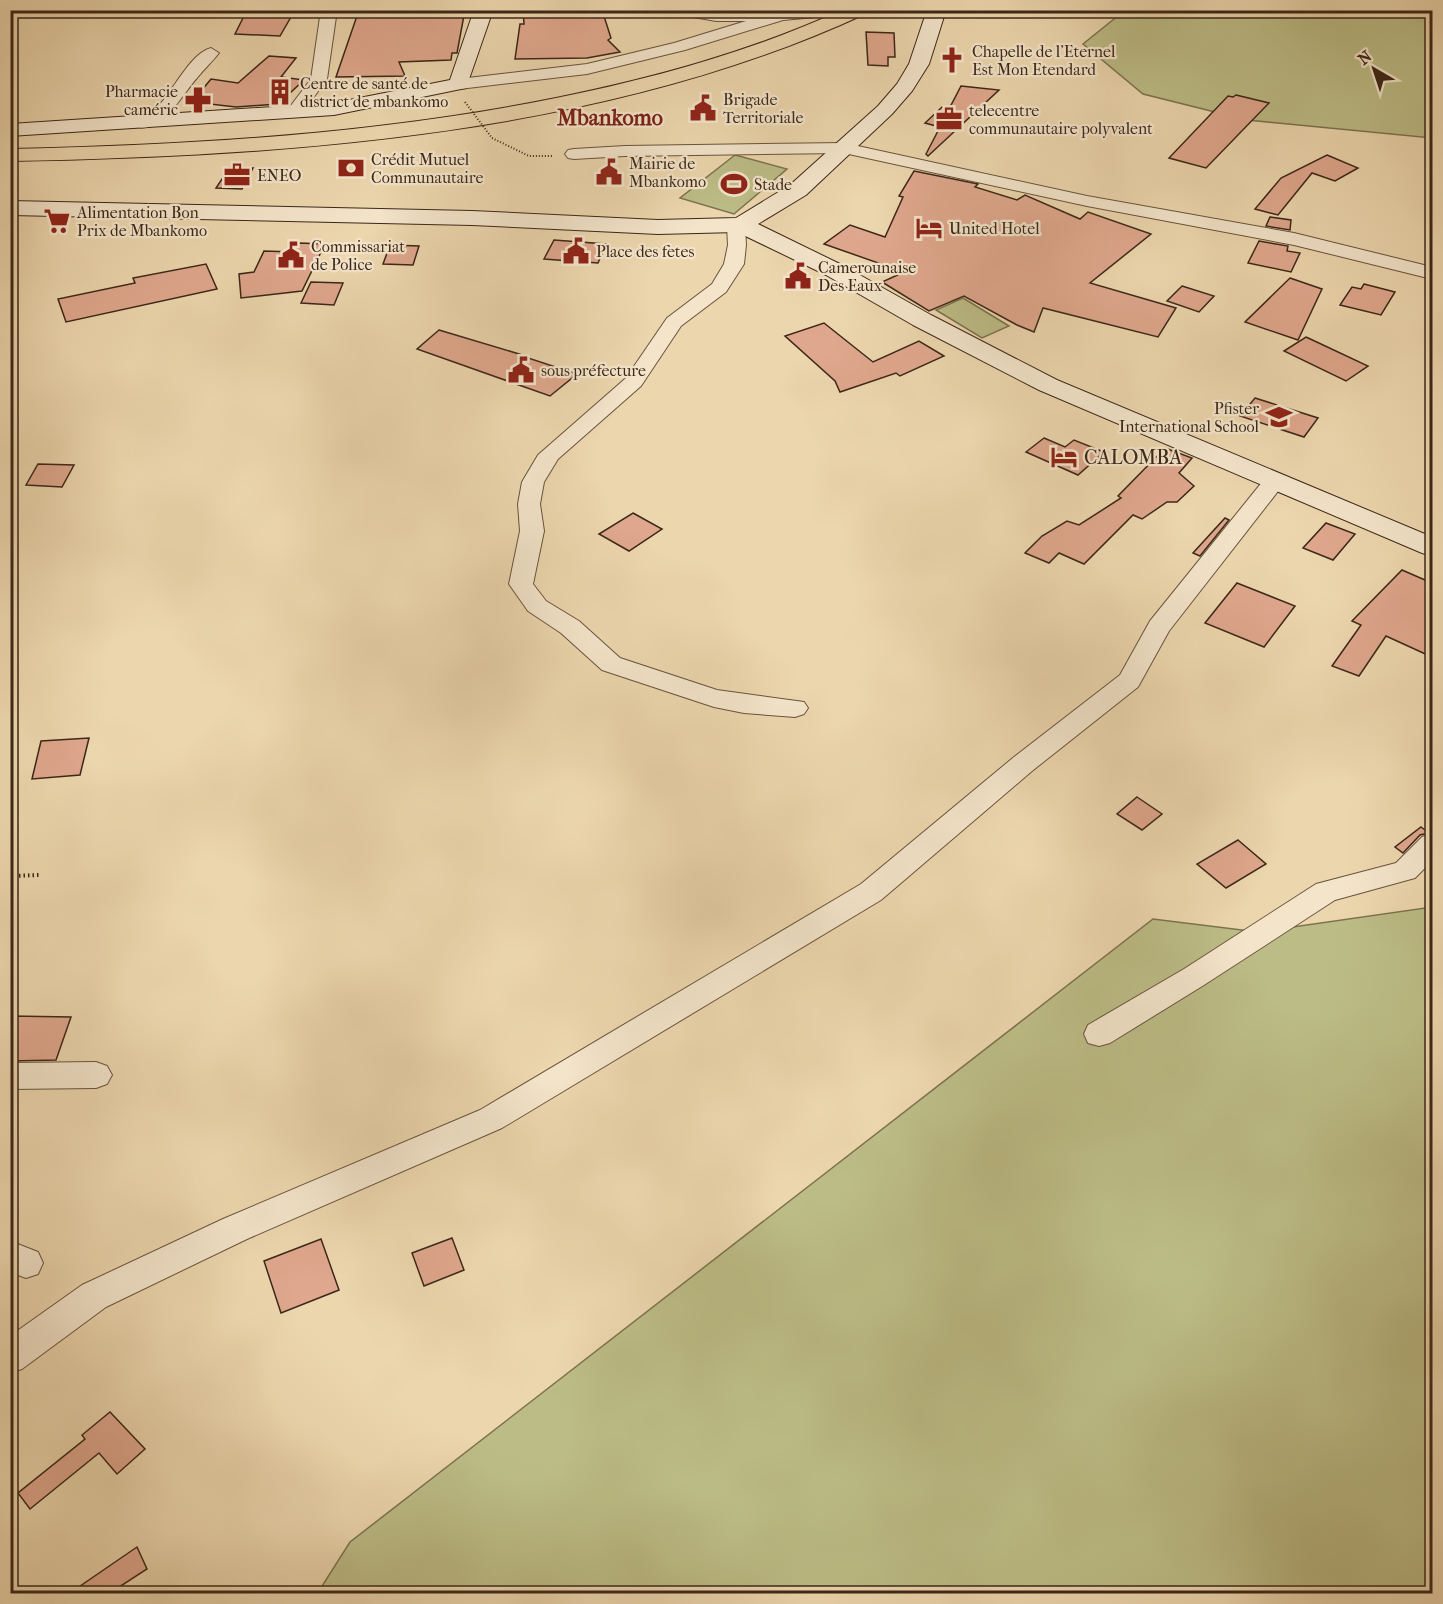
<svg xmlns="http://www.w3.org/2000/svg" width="1443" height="1604" font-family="'IM FELL French Canon',serif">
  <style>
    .green { fill: #bcbc86; stroke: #7c724f; stroke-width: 1.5 }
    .building { fill: #dfa78d; stroke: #3c2718; stroke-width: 1.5 }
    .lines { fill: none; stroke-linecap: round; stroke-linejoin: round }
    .street-casing { stroke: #68533d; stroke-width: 2 }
    .secondary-casing { stroke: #3c2718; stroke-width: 2 }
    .highway-casing { stroke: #3c2718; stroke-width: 2 }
    .path-far1 { stroke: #3c2718; stroke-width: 2; stroke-dasharray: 1 2; stroke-linecap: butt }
    .path { stroke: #3c2718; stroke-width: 4; stroke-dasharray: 1.5 3; stroke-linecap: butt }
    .street { fill: #f3e4ca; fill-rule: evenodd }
    .secondary { fill: #f3e4ca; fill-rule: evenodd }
    .highway { fill: #ecd6ad; fill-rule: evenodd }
    .path-bridge { stroke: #3c2718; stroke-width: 2; stroke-dasharray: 1 2; stroke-linecap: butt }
    .labels { text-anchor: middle; stroke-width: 4.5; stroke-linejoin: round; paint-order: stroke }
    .far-poi-label { font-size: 16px; fill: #3c2718; stroke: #f3e4ca; text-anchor: start }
    .poi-label { font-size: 20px; fill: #3c2718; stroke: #f3e4ca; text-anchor: start }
    .far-district-label { font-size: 22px; font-weight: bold; fill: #7a1f14; stroke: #f3e4ca }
  </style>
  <rect width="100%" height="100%" fill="#ecd6ad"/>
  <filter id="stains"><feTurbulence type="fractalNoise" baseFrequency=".00333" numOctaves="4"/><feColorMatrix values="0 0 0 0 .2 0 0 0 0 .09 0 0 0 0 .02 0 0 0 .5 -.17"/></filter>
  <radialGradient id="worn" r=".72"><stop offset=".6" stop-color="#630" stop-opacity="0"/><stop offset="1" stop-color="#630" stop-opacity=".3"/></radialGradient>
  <g class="green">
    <polygon points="1124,11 1432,11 1432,138 1247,120 1143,94 1083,44"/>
    <polygon points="735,155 787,169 734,214 680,198"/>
    <polygon points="963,298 1009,326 982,338 936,310"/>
    <polygon points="1432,907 1432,1593 317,1594 350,1542 1153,919 1258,932"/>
  </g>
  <g class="building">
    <polygon points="259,10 295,10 280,36 235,34 245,14 258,14"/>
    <polygon points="359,10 465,10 457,53 452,53 451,60 399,62 405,76 336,77"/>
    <polygon points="523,10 602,10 611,38 608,40 620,52 587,58 515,59 520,24 524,24"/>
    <polygon points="866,32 894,33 895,57 888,57 888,66 868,65"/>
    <polygon points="269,56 296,58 281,77 304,80 278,104 236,107 192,102 211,79 238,83"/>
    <polygon points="961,86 999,90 928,156 926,154 940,127 925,123 942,107 949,109"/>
    <polygon points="1236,95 1269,103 1206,168 1169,158 1228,96 1233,97"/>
    <polygon points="1327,155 1358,168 1335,181 1312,173 1278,215 1255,209 1281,178"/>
    <polygon points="230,167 253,168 242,189 216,188"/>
    <polygon points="914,171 978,184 975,187 1017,200 1025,195 1080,219 1088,212 1151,234 1090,283 1176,308 1158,337 1043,308 1034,332 1017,325 964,296 929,311 882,282 904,272 824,244 850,225 885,237 903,197 899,196"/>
    <polygon points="1270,217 1291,220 1290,230 1266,226"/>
    <polygon points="554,240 606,244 598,263 544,259"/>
    <polygon points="1259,241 1288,246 1287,251 1300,253 1291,272 1248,263"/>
    <polygon points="298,243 325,244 302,291 241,298 239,274 254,272 264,251 295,252"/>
    <polygon points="390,245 419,246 413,265 383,264"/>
    <polygon points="206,264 217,289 66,322 58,299 135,283 133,278"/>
    <polygon points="1290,278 1322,289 1298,340 1245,322"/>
    <polygon points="311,282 343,283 334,305 301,303"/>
    <polygon points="1364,284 1395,292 1381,315 1340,305 1352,287 1361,289"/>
    <polygon points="1182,286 1214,296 1199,312 1167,301"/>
    <polygon points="824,323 873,362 919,341 944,356 900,376 896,373 840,392 835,381 785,336"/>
    <polygon points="439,330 526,356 525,357 577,374 550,396 417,349"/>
    <polygon points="1306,337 1321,344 1368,366 1346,381 1284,351"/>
    <polygon points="1255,398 1318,418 1304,437 1240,416"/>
    <polygon points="1044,438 1065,447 1074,440 1104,452 1078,475 1026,452"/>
    <polygon points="1165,448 1192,458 1179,473 1194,486 1177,502 1167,502 1142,519 1133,515 1084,564 1059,553 1049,563 1025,553 1042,536 1067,521 1079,525 1121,498 1118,496"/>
    <polygon points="38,464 74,465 62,487 26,485"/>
    <polygon points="633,513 662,529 629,551 599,534"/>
    <polygon points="1225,518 1229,520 1200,556 1193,553"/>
    <polygon points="1326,523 1355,534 1333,560 1303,548"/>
    <polygon points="1402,570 1432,583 1432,657 1386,636 1359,676 1332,666 1361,625 1352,621"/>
    <polygon points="1237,583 1295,606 1264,647 1205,623"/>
    <polygon points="89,738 80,775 32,779 41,741"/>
    <polygon points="1137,797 1162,814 1142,830 1117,814"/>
    <polygon points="1421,827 1429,833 1420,835 1403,853 1395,847"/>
    <polygon points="1238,840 1266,864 1226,888 1197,864"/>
    <polygon points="10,1016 71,1017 56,1060 10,1061"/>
    <polygon points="452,1238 464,1270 424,1286 412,1253"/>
    <polygon points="321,1239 339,1290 281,1313 264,1261"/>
    <polygon points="110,1412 145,1449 117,1474 99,1453 30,1509 18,1493 85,1439 82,1435"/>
    <polygon points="137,1547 147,1569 110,1593 70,1593"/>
  </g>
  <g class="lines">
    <g class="street-casing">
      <g id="street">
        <polygon points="321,10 337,10 327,79 300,116 288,116 286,112 311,79"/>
        <polygon points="669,10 844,10 837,15 783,20 685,50 587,74 459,89 451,84 459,79 587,64 674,43 746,21 716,21 671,13"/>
        <path d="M211,48l8,5c-7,9 -15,16 -22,25 -14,15 -34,55 -59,49l-2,-4 2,-4c7,-5 17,-9 23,-16 13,-14 30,-50 50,-55z"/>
        <polygon points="844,143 1087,196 1294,233 1432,267 1432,279 1294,245 1087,206 844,153 625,156 574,159 568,158 565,154 568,150 574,149 625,146"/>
        <polygon points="736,220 743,222 745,226 746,245 744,264 726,292 681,326 641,386 558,459 544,482 540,504 544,531 533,584 546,601 579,621 620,658 717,690 804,702 808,708 804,714 795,717 744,713 714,707 602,670 561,633 528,611 509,584 520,531 518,504 522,482 538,455 626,378 667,318 712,284 724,264 728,245 727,226 729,222"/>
        <polygon points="1275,474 1283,476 1286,481 1169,631 1138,687 1032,771 881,900 502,1128 247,1239 106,1307 22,1369 10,1373 10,1336 82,1285 223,1219 480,1110 861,884 1014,757 1120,675 1150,621 1267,476"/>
        <polygon points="1432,834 1432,861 1415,878 1335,900 1204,985 1110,1043 1099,1046 1088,1043 1084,1034 1088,1025 1184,969 1316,884 1396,863 1422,837"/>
        <polygon points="96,1062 107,1066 112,1075 107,1084 96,1088 10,1089 10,1063"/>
        <polygon points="10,1241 38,1252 43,1263 38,1274 26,1278 10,1272"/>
      </g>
    </g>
    <g class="secondary-casing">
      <g id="secondary">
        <polygon points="474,10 493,10 466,88 334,115 10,136 10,124 334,103 450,80"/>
        <polygon points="927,10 946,10 929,64 912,91 892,114 806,195 758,224 842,265 931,315 1057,380 1432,537 1432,556 1422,553 1039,390 913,325 826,275 737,232 658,234 472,225 10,215 10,201 472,211 658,220 736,218 790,185 878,106 897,84 909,64"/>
      </g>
    </g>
    <g class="highway-casing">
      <path id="highway" d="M842,10h25l-2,4c-259,120 -573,142 -855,147v-12c184,-4 366,-15 546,-51 98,-20 194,-46 286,-88z"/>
    </g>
    <polyline class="path-far1" points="492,138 529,156 553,156"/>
    <polyline class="path" points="10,876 39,875"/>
    <use href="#street" class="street"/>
    <use href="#secondary" class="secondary"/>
    <use href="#highway" class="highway"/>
    <polyline class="path-bridge" points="465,102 492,138"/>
  </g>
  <defs>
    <g id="church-bare" transform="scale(2.07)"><path d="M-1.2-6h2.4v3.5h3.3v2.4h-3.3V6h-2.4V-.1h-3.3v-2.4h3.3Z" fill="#8f2418" stroke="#f3e4ca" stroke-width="2.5" paint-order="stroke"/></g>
    <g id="building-bare" transform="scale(2.07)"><path d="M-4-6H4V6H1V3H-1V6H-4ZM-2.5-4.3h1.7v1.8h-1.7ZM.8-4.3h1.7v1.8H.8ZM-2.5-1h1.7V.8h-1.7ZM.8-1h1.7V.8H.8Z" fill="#8f2418" stroke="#f3e4ca" stroke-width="2.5" paint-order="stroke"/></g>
    <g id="pharmacy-bare" transform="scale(2.07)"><path d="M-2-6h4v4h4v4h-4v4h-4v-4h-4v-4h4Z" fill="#8f2418" stroke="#f3e4ca" stroke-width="2.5" paint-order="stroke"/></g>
    <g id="civic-bare" transform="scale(2.07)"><path d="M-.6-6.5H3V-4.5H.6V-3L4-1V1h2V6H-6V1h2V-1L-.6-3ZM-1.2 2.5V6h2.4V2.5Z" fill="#8f2418" stroke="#f3e4ca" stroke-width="2.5" paint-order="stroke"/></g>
    <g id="office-bare" transform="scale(2.07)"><path d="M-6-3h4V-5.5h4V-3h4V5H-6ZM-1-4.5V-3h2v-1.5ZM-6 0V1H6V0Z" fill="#8f2418" stroke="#f3e4ca" stroke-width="2.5" paint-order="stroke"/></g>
    <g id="bank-bare" transform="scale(2.07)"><path d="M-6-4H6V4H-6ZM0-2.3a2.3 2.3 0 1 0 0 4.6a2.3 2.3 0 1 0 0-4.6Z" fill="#8f2418" stroke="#f3e4ca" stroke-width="2.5" paint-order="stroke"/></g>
    <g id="stadium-bare" transform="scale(2.07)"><path d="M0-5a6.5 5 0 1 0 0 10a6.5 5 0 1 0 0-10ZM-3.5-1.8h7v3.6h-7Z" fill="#8f2418" stroke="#f3e4ca" stroke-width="2.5" paint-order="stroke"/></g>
    <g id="supermarket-bare" transform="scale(2.07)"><path d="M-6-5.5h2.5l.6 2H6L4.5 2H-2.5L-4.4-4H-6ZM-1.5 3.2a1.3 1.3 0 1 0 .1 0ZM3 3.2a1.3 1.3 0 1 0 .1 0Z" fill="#8f2418" stroke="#f3e4ca" stroke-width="2.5" paint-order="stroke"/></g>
    <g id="hotel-bare" transform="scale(2.07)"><path d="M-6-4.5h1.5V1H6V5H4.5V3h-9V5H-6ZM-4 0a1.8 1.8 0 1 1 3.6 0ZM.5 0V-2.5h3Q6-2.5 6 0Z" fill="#8f2418" stroke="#f3e4ca" stroke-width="2.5" paint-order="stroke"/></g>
    <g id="school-bare" transform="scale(2.07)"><path d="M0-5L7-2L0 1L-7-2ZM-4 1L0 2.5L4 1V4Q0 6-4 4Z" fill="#8f2418" stroke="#f3e4ca" stroke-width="2.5" paint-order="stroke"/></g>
  </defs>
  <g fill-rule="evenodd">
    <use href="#church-bare" x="952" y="60"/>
    <use href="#building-bare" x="280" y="92"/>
    <use href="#pharmacy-bare" x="198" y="100"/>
    <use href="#civic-bare" x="703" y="108"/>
    <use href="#office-bare" x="949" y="119"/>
    <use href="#bank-bare" x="351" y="168"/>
    <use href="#civic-bare" x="609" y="172"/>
    <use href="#office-bare" x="237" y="175"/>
    <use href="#stadium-bare" x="734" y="184"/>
    <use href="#supermarket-bare" x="57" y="221"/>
    <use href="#hotel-bare" x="929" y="228"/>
    <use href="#civic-bare" x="576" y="251"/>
    <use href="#civic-bare" x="291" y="255"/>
    <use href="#civic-bare" x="798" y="276"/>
    <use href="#civic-bare" x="521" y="370"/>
    <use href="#school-bare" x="1279" y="417"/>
    <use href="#hotel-bare" x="1064" y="457"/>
  </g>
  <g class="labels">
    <g class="far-poi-label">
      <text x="972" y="57">Chapelle de l'Eternel<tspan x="972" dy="18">Est Mon Etendard</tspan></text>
      <text x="300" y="89">Centre de santé de<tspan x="300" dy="18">district de mbankomo</tspan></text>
      <text x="178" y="97" text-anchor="end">Pharmacie<tspan x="178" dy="18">caméric</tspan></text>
      <text x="723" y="105">Brigade<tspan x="723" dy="18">Territoriale</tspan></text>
      <text x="969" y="116">telecentre<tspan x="969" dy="18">communautaire polyvalent</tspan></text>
      <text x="371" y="165">Crédit Mutuel<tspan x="371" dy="18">Communautaire</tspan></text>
      <text x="629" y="169">Mairie de<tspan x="629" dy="18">Mbankomo</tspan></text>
      <text x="257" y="181">ENEO</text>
      <text x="754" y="190">Stade</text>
      <text x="77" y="218">Alimentation Bon<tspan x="77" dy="18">Prix de Mbankomo</tspan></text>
      <text x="949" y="234">United Hotel</text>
      <text x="311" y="252">Commissariat<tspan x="311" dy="18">de Police</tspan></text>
      <text x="596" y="257">Place des fetes</text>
      <text x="818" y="273">Camerounaise<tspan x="818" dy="18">Des Eaux</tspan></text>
      <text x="541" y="376">sous préfecture</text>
      <text x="1259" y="414" text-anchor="end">Pfister<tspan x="1259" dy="18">International School</tspan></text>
    </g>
    <g class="poi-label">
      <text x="1084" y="464">CALOMBA</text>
    </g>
    <g class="far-district-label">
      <text x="610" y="125">Mbankomo</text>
    </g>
  </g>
  <rect width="1443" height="1604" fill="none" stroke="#ecd6ad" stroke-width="36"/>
  <rect x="12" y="12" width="1419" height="1580" fill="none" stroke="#3c2718" stroke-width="3"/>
  <rect x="18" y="18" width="1407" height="1568" fill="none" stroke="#3c2718" stroke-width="1.5"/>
  <g transform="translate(1374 69) rotate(321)" stroke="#f3e4ca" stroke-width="4.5" paint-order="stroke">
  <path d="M0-4.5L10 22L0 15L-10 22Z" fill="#3c2718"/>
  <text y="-9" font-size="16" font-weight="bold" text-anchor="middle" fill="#3c2718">N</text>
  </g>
  <rect width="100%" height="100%" filter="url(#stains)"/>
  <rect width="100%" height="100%" fill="url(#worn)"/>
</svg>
